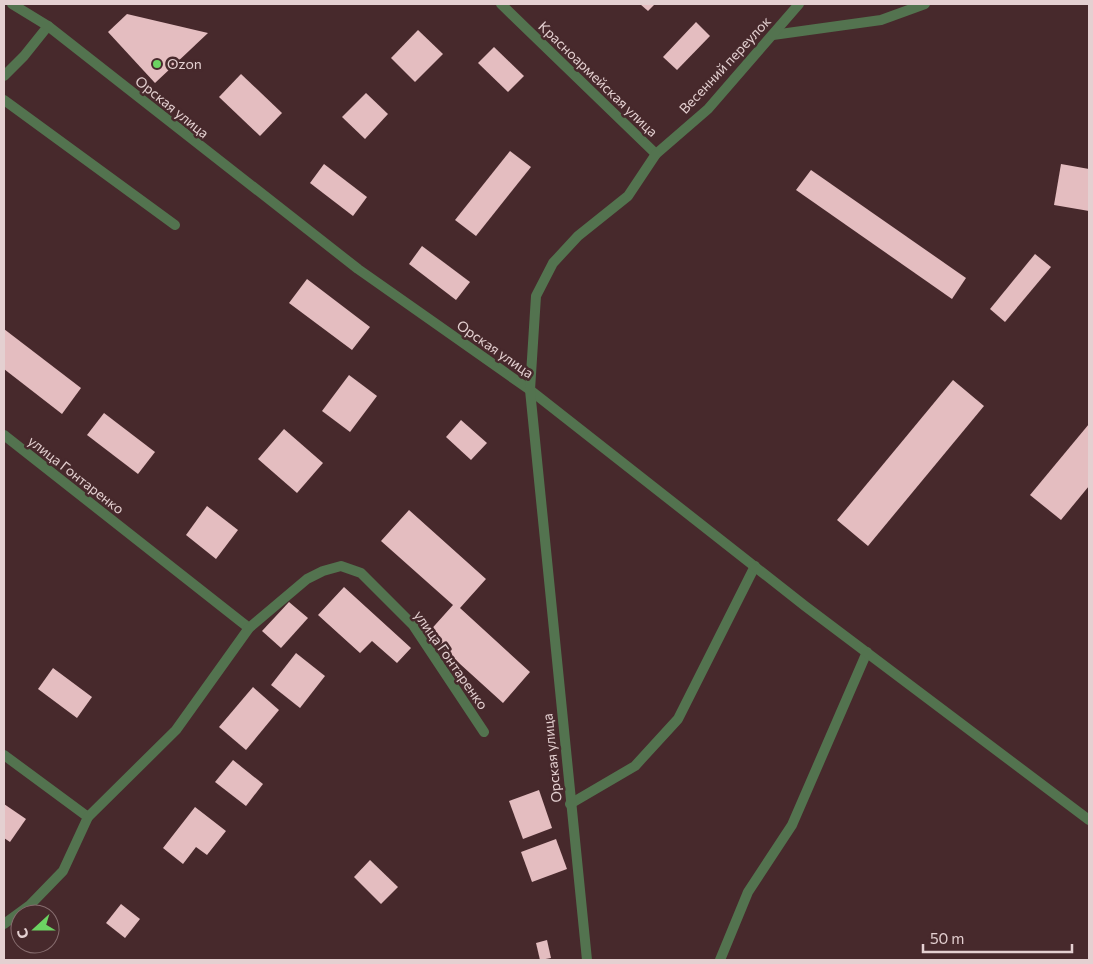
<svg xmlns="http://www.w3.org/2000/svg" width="1093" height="964" font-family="Commissioner,sans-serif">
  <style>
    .building { fill: #e4bdc0 }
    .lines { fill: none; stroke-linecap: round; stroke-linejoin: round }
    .lane { stroke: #53734f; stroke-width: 10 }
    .street { stroke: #53734f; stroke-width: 10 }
    .poi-dot { fill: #6cd362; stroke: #47292c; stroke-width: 2 }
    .labels { text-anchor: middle; stroke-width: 5; stroke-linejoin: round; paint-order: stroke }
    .poi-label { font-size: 14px; fill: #e4d0d1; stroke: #47292c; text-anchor: start }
    .street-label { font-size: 14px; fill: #e4d0d1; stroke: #47292c }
  </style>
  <rect width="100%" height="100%" fill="#47292c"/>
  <g class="building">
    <polygon points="640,4 655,4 648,11"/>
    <polygon points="127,14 208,33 155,83 108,32"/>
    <polygon points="696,22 710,36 677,70 663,57"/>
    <polygon points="418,30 443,54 415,82 391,58"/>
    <polygon points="494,47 524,76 508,92 478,63"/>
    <polygon points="241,74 282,113 260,136 219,97"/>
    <polygon points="366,93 388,114 365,139 342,117"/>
    <polygon points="510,151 531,167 476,236 455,220"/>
    <polygon points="324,164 367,197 353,216 310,183"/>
    <polygon points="1061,164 1089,169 1089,211 1054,205"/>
    <polygon points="811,170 966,278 952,299 796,190"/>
    <polygon points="422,246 470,282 456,300 409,264"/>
    <polygon points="1035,254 1051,267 1005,322 990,309"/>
    <polygon points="307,279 370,327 352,350 289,303"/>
    <polygon points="4,329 81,388 62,414 4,369"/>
    <polygon points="349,375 377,396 350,432 322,411"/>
    <polygon points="953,380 984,406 868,546 837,520"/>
    <polygon points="104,413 155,452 138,474 87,435"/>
    <polygon points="461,420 487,443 471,460 446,437"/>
    <polygon points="1089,424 1089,486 1061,520 1030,495"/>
    <polygon points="284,429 323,463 297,493 258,459"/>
    <polygon points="207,506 238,530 216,559 186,535"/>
    <polygon points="409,510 486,579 460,608 530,672 503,703 427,634 453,605 381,541"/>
    <polygon points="344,587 411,648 397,663 372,641 360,653 318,615"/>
    <polygon points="289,602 308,618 281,648 262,631"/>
    <polygon points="296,653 325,676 300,708 271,685"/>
    <polygon points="53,668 92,697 77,718 38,689"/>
    <polygon points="253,687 279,710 246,750 219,727"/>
    <polygon points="233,760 263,784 246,806 215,782"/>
    <polygon points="539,790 552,828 523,839 509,801"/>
    <polygon points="4,804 26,819 10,842 4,838"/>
    <polygon points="195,807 226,831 207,855 196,847 183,864 163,848"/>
    <polygon points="556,839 567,869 532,882 521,852"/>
    <polygon points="370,860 398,887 381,904 354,877"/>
    <polygon points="121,904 140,919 125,938 106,923"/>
    <polygon points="547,940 551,958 540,960 536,943"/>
  </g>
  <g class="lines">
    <g class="lane">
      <polyline points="4,76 24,56 48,26"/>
      <polyline points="4,100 175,225"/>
      <polyline points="570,804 635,766 678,719 755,566"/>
      <polyline points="720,960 748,892 792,825 867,652"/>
    </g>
    <g class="street">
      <polyline points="12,4 48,26 358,269 530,390 805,606 1089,820"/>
      <polyline points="501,4 656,154"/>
      <polyline points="773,35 881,20 925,4"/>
      <polyline points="4,435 249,628"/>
      <polyline points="4,755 88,817"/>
      <polyline points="4,924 30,905 63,871 88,817 176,730 249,628 307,579 323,571 341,566 361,573 413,625 484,732"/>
      <polyline points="587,960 530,390 536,296 553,263 578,236 628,196 656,154 708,109 799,4"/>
    </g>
  </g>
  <circle class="poi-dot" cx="157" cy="64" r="5"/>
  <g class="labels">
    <g class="poi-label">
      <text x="167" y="69">Ozon</text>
    </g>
    <g class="street-label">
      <text transform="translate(725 65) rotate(-47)" y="5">Весенний переулок</text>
      <text transform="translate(598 79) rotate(44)" y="5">Красноармейская улица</text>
      <text transform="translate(172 107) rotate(39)" y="5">Орская улица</text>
      <text transform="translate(495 349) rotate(35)" y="5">Орская улица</text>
      <text transform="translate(76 475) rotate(38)" y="5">улица Гонтаренко</text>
      <text transform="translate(451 660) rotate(55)" y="5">улица Гонтаренко</text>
      <text transform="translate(552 758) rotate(-96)" y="5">Орская улица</text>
    </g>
  </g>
  <rect width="1093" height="964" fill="none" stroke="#e4d0d1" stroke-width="10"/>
  <g transform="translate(35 929) rotate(249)"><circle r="24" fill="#47292c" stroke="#866c6e"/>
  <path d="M0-4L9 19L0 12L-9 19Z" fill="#6cd362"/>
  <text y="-8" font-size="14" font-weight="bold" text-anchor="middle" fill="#e4d0d1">С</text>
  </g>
  <path d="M923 944v8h149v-8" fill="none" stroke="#e4d0d1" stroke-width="2.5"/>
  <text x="930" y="944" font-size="15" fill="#e4d0d1" stroke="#47292c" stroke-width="4" paint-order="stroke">50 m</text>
</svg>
